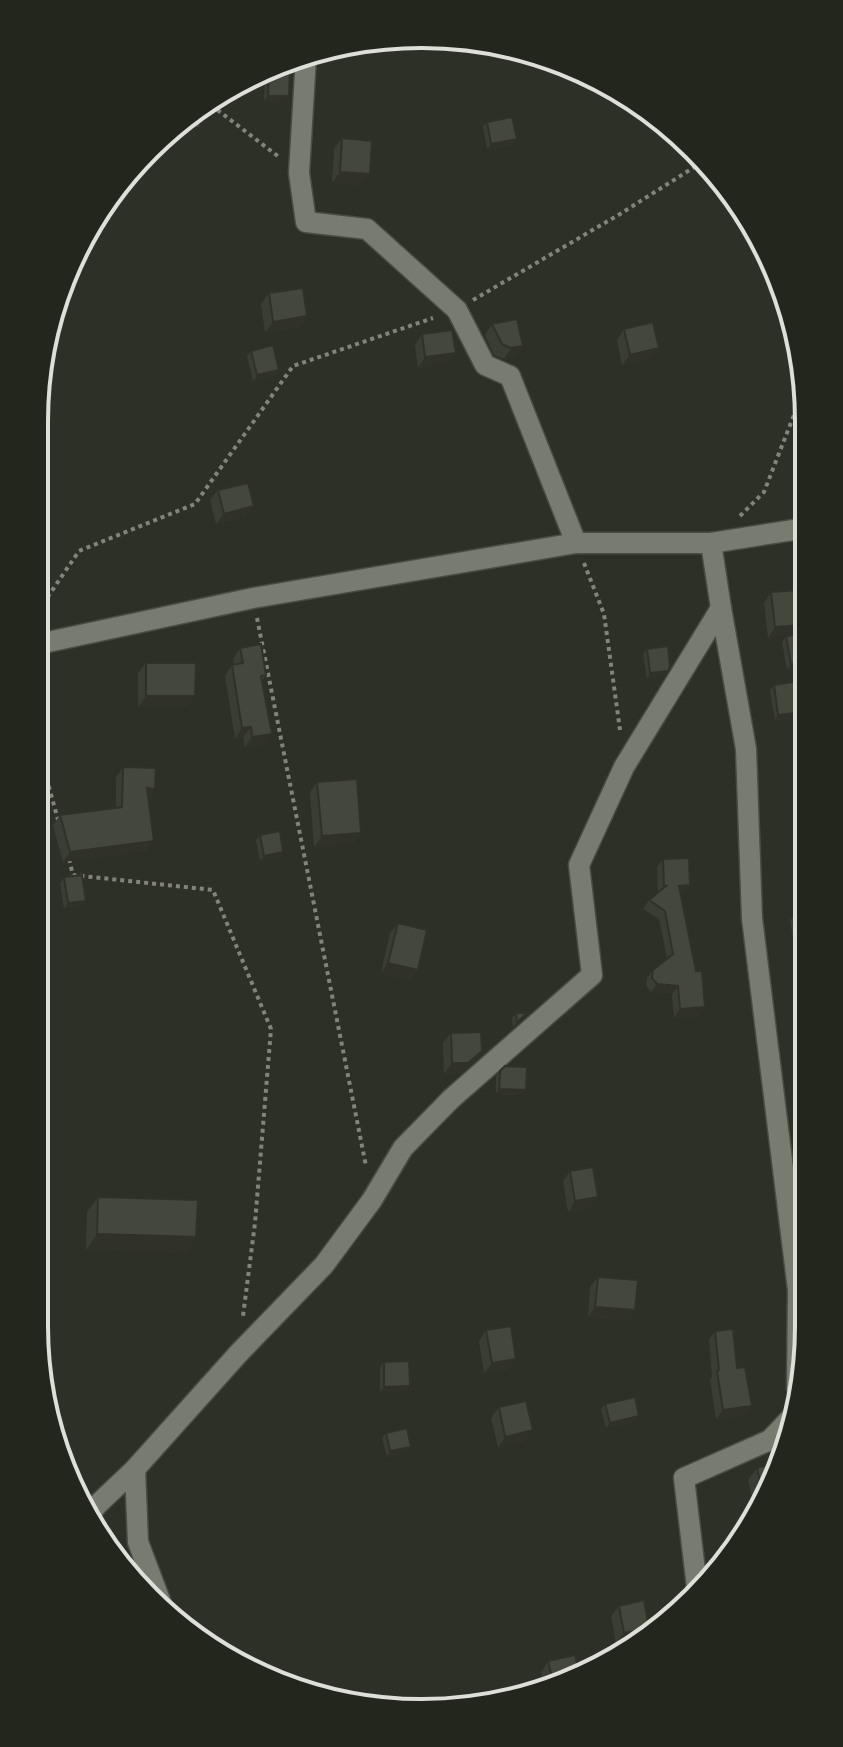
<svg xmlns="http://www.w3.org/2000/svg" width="843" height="1747" font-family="Bitter,serif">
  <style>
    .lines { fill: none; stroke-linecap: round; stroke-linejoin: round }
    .minor-casing { stroke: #494c43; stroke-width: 23 }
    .path { stroke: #82847c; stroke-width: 4; stroke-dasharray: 4 4; stroke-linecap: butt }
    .minor { stroke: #787c70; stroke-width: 20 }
    .wall { fill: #3a3d34 }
    .shaded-wall { fill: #30322a }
    .building { fill: #44473c; stroke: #30322a; stroke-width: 2 }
    .rim { fill: none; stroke: #dddfd8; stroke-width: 4 }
  </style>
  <rect width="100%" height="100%" fill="#2d3026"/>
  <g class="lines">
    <g class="minor-casing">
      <g id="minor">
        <polyline points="306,57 299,173 306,222 367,229 457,310 485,365 510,376 576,543"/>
        <polyline points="711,543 721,608 746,749 752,918 798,1290 797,1388"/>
        <polyline points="34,645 253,598 576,543 711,543 806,528"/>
        <polyline points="135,1469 138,1542 161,1603"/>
        <polyline points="89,1515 97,1505 135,1469 238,1354 324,1265 372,1200 403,1148 451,1099 592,975 579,865 624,767 721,608"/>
        <polyline points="698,1596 684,1478 770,1440 790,1419"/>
      </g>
    </g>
    <g class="path">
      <polyline points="211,105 279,157"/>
      <polyline points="473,300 620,214 704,161"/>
      <polyline points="740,516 764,492 806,384"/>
      <polyline points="584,563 604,614 620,730"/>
      <polyline points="34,617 79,551 195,504 293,366 433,318"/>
      <polyline points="257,618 366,1166"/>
      <polyline points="34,732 58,820"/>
      <polyline points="69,859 73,875 213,890 271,1029 255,1223 243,1316"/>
    </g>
    <use href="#minor" class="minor"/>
  </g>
  <g class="wall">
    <polygon points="269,68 286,102 264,101 265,73"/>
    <polygon points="487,122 517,139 513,145 487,149 483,127"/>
    <polygon points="342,138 363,185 332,183 334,149"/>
    <polygon points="269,293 307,316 300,327 265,332 261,304"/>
    <polygon points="492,324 523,346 515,357 504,359 494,355 485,335"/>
    <polygon points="624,329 659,348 652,358 622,365 617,340"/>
    <polygon points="422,334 448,363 418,368 415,345"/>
    <polygon points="251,351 279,370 275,375 253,381 247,356"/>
    <polygon points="218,490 246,517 216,524 210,500"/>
    <polygon points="771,592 803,625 795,635 807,633 807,666 787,669 782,642 786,636 793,635 768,638 764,603"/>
    <polygon points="240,648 266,675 262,681 265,744 245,747 243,737 235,739 225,676 232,665 234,665 233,659"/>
    <polygon points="647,649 664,676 647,679 643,654"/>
    <polygon points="146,663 188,707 138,707 138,673"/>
    <polygon points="774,685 799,717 775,720 770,691"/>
    <polygon points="123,767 148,799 147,851 63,862 53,825 60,815 116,808 116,777"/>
    <polygon points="317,782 354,844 314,847 310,792"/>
    <polygon points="260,835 283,852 279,858 260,861 256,840"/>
    <polygon points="663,859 684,894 681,894 696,971 705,1007 699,1016 674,1018 672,994 651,992 646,986 647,978 653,970 667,959 659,919 643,909 649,900 658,893 657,867"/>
    <polygon points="64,877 83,906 64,909 60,883"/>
    <polygon points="797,910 808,965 798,967 790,921"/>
    <polygon points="398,923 418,970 410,980 381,973 390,933"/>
    <polygon points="516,1013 523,1018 513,1027 512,1018"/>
    <polygon points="451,1033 474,1061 461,1073 444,1074 443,1043"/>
    <polygon points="500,1071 522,1095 496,1094 496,1076"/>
    <polygon points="570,1171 590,1208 568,1212 563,1181"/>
    <polygon points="98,1197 196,1237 186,1253 86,1250 87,1212"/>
    <polygon points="598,1277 635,1310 627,1321 588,1317 590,1287"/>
    <polygon points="486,1330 509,1369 484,1373 479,1341"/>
    <polygon points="715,1331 737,1368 745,1415 716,1419 710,1380 712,1377 709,1340"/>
    <polygon points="384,1362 406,1392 380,1392 380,1367"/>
    <polygon points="605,1404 635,1422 606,1428 601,1409"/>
    <polygon points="499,1407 526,1441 498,1448 491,1418"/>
    <polygon points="386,1433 411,1447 407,1452 387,1457 382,1438"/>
    <polygon points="757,1468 779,1474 753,1502 748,1480"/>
    <polygon points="619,1606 649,1628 640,1639 616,1643 611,1616"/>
    <polygon points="548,1661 580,1677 544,1688 541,1672"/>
  </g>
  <g class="shaded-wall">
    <polygon points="268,96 289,96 286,102 264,101"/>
    <polygon points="178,127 200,128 192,139 167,137 171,132"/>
    <polygon points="517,139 513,145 487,149 491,144"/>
    <polygon points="340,172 370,174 363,185 332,183"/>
    <polygon points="307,316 300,327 265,332 273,322"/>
    <polygon points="523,346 515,357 504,359 511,348"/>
    <polygon points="659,348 652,358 622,365 630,355"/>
    <polygon points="456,353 448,363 418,368 425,357"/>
    <polygon points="279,370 275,375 253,381 257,375"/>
    <polygon points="254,506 246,517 216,524 224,514"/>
    <polygon points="803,625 795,635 768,638 775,627"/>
    <polygon points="807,661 807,666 787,669 791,664"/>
    <polygon points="668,671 664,676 647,679 650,673"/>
    <polygon points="146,696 195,696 188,707 138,707"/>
    <polygon points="803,712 799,717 775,720 778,715"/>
    <polygon points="251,727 243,737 235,739 242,728"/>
    <polygon points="272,734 265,744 245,747 252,737"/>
    <polygon points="147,788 155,789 149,799"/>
    <polygon points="361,833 354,844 314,847 322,836"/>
    <polygon points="154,841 147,851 63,862 70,852"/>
    <polygon points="283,852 279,858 260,861 264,856"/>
    <polygon points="690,885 684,894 673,894 679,886"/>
    <polygon points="86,901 83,906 64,909 68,903"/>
    <polygon points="805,956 808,956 808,965 798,967"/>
    <polygon points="388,963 418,970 410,980 381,973"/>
    <polygon points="657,984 678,986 672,994 651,992"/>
    <polygon points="705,1007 699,1016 674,1018 680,1009"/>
    <polygon points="482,1051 474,1061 461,1073 444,1074 452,1063"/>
    <polygon points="499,1089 526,1090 522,1095 496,1094"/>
    <polygon points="598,1197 590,1208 568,1212 575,1201"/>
    <polygon points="97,1234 196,1237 186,1253 86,1250"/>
    <polygon points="595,1307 635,1310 627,1321 588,1317"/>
    <polygon points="516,1359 509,1369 484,1373 492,1363"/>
    <polygon points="410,1386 406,1392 380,1392 384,1387"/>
    <polygon points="752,1406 745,1415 716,1419 723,1410"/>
    <polygon points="639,1416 635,1422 606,1428 610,1423"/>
    <polygon points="533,1430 526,1441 498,1448 505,1437"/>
    <polygon points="411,1447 407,1452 387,1457 390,1451"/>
    <polygon points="770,1488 762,1500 753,1502 762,1490"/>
    <polygon points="649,1628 640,1639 616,1643 624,1633"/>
  </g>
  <g class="building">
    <polygon points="269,68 290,68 289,96 268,96"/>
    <polygon points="201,112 200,128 178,127"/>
    <polygon points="512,117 517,139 491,144 487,122"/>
    <polygon points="342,138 372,141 370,174 340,172"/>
    <polygon points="303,288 307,316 273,322 269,293"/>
    <polygon points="517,319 523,346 511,348 502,344 492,324"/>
    <polygon points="653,322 659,348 630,355 624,329"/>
    <polygon points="452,330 456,353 425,357 422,334"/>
    <polygon points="273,345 279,370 257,375 251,351"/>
    <polygon points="248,483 254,506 224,514 218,490"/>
    <polygon points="799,590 803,625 775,627 771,592"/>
    <polygon points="807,633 807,661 791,664 786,636"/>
    <polygon points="261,644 266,675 261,676 272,734 252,737 251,727 242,728 232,665 243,663 240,648"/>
    <polygon points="668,646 670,667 668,671 650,673 647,649"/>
    <polygon points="146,663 196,663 195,696 146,696"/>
    <polygon points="798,681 803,712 778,715 774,685"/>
    <polygon points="123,767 156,768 155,789 147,788 154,841 70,852 60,815 122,807"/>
    <polygon points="357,779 361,833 322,836 317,782"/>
    <polygon points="280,831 283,852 264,856 260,835"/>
    <polygon points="689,858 690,885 679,886 696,971 702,971 705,1007 680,1009 678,986 657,984 652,978 653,970 673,954 665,911 649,900 666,886 664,886 663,859"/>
    <polygon points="82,875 86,901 68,903 64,877"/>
    <polygon points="808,908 808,956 805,956 797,910"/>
    <polygon points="398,923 427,930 418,970 388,963"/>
    <polygon points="516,1013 527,1013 517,1022"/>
    <polygon points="481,1032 482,1051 468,1063 452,1063 451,1033"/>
    <polygon points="505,1066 527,1067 526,1090 499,1089 500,1071"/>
    <polygon points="593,1167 598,1197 575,1201 570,1171"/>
    <polygon points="98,1197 198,1200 196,1237 97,1234"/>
    <polygon points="598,1277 638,1280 635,1310 595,1307"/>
    <polygon points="511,1326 516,1359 492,1363 486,1330"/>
    <polygon points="733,1329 737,1368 745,1367 752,1406 723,1410 717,1371 719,1370 715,1331"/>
    <polygon points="409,1361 410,1386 384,1387 384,1362"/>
    <polygon points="635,1397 639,1416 610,1423 605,1404"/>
    <polygon points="526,1401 533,1430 505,1437 499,1407"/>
    <polygon points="407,1428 411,1447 390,1451 386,1433"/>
    <polygon points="782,1461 779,1474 770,1488 762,1490 757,1468"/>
    <polygon points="644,1600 649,1628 624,1633 619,1606"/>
    <polygon points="575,1655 580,1677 554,1685 548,1661"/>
  </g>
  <path d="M0 0H843V1747H0ZM421 48H422A373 373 0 0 1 795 421V1326A373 373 0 0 1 422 1699H421A373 373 0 0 1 48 1326V421A373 373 0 0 1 421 48Z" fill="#23261c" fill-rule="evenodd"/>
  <path class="rim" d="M421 48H422A373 373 0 0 1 795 421V1326A373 373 0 0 1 422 1699H421A373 373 0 0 1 48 1326V421A373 373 0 0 1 421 48Z"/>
</svg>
